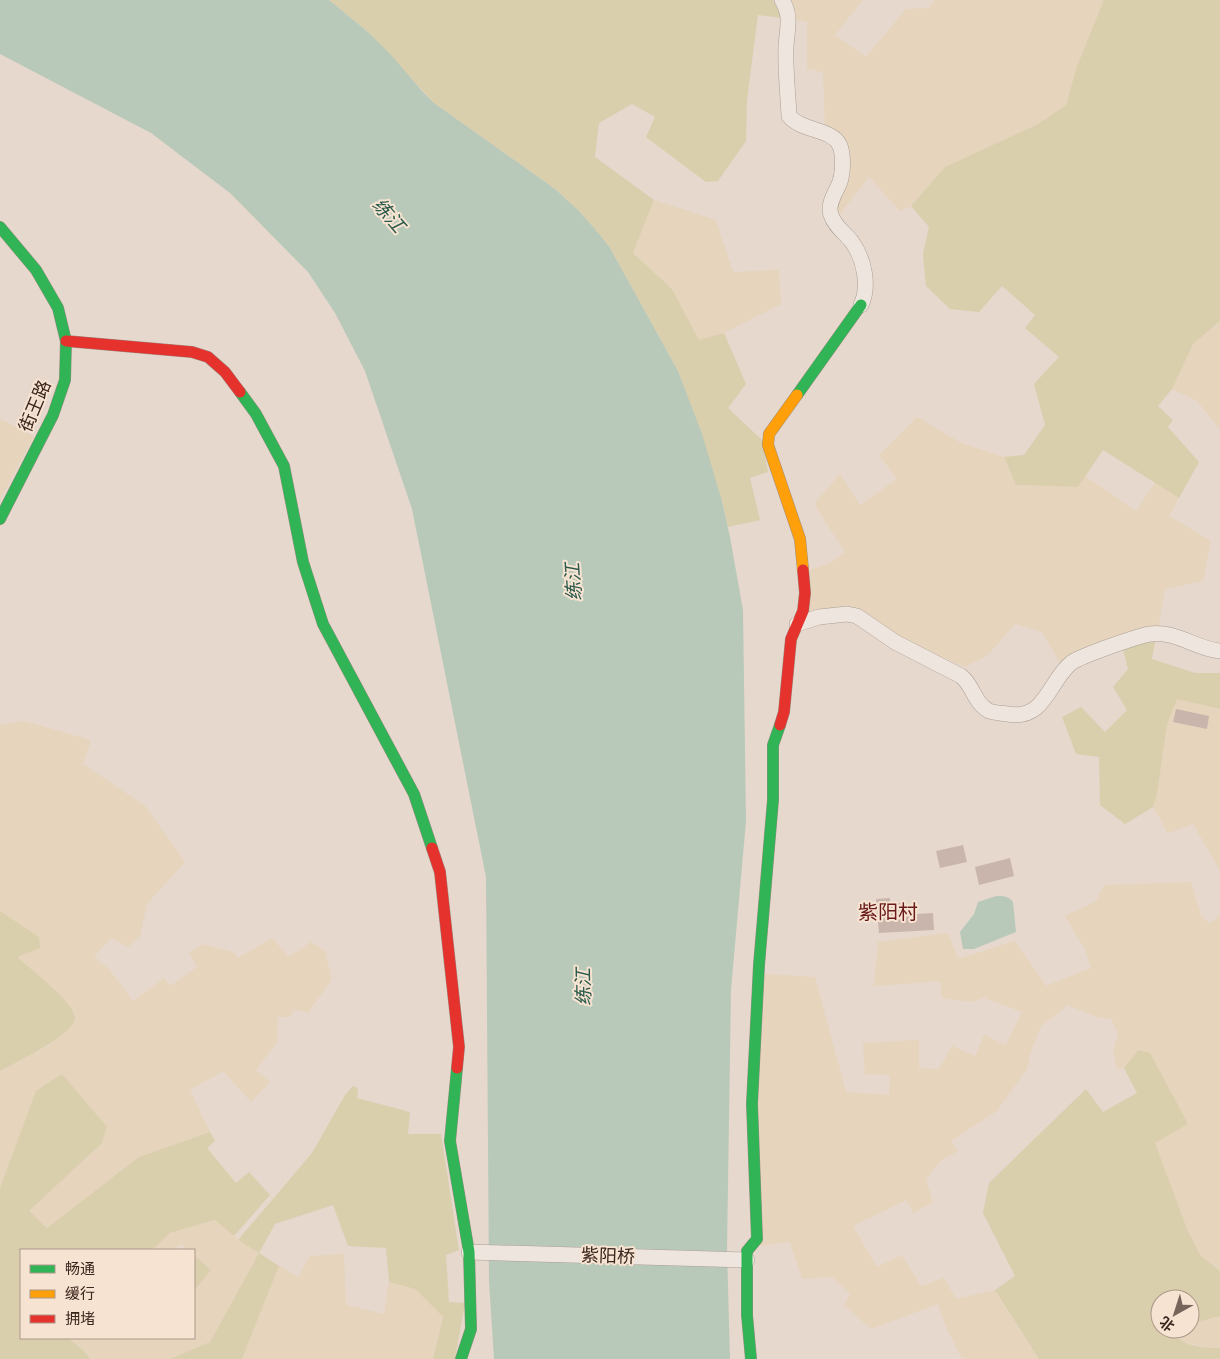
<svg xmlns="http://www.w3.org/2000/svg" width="1220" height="1359" font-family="'Zilla Slab','Noto Sans SC',serif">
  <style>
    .farmland { fill: #e6d4bc }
    .green { fill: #d9cfad }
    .water { fill: #b8c9ba }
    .building { fill: #cab5ad }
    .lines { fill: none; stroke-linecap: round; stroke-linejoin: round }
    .street-casing { stroke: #ab9e95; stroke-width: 16 }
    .fast-casing { stroke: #9b8d85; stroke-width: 12 }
    .slow-casing { stroke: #9b8d85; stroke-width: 12 }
    .jam-casing { stroke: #9b8d85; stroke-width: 12 }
    .street { stroke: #eee6de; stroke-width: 15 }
    .fast { stroke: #30b455; stroke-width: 11 }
    .slow { stroke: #ff9f0a; stroke-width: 11 }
    .jam { stroke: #e5322d; stroke-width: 11 }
    .labels { text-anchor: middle; stroke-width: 4; stroke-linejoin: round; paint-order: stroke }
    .street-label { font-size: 18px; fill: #3a241d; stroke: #f7e3d1 }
    .water-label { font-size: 19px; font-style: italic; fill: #2b5a4c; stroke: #f7e3d1 }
    .quarter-label { font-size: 20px; fill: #691a1b; stroke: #f7e3d1 }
  </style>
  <rect width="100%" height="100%" fill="#e6d8cc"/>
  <g class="farmland">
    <polygon points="792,0 863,0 835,35 866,57 906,9 929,8 935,0 1104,0 1077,66 1066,105 1038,124 945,167 911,206 900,211 869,177 840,214 833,206 850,172 844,142 825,130 823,72 807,69 807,21 794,20 790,1"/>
    <polygon points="654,200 716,220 733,272 779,270 781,304 724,333 699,341 672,289 633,253"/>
    <polygon points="1220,321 1220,429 1197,401 1172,389 1193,344"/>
    <polygon points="917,417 961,443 1004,457 1016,485 1078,487 1085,476 1136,511 1155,483 1179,498 1169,516 1211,541 1203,581 1165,589 1158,629 1059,662 1042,632 1015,624 989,654 965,667 907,642 875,621 809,615 810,570 830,563 845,552 814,504 840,474 860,505 897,479 879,455"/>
    <polygon points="0,419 34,437 0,499"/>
    <polygon points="1177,699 1220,709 1220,870 1193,824 1168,833 1153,807 1157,794 1167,725"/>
    <polygon points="24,721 91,740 83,764 145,806 185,862 147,904 140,936 128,947 111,938 94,957 109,969 133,1001 164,978 170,986 197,967 189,953 202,944 233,952 238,958 272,938 289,957 311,942 325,951 332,979 308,1013 294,1009 290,1017 278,1017 277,1042 256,1070 270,1082 251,1102 223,1071 190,1090 210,1132 139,1157 48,1228 29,1211 102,1143 4,1181 0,1188 0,1071 48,1046 75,1019 74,1012 53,988 16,957 39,937 0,911 0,725"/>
    <polygon points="1191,882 1201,916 1210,924 1220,914 1220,1271 1200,1255 1187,1229 1154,1143 1138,1050 1124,1068 1117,1069 1113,1051 1118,1034 1111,1019 1096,1017 1068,1005 1041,1026 1031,1051 1027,1069 997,1111 951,1141 958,1151 939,1162 926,1180 933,1202 914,1213 906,1200 853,1226 877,1267 902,1255 921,1286 944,1278 956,1299 995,1290 1039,1359 962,1359 945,1325 938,1304 871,1329 844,1305 850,1294 832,1277 802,1279 790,1242 757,1246 758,1106 764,974 815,977 846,1092 889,1095 890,1075 865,1074 863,1043 919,1040 919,1068 939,1069 952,1046 975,1056 984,1035 1006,1045 1022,1012 984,998 970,1002 942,998 940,981 874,986 878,942 948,933 958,959 1015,941 1046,986 1091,968 1085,949 1065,916 1095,902 1105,885"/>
    <polygon points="216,1220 238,1240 259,1253 210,1342 170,1359 90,1359 84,1351 68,1338 194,1338 194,1291 211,1270 194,1255 194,1250 188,1250 181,1244 173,1250 152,1250 170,1233"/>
    <polygon points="344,1254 346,1305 384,1314 389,1282 415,1289 443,1317 433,1359 242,1359 279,1266 298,1277 310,1256"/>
    <polygon points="1220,1316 1220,1348 1209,1349 1179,1340 1175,1335 1178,1329 1190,1329 1190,1324"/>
  </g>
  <g class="green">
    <polygon points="329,0 773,0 782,18 758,15 747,100 746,141 718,181 706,182 646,137 655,117 632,104 599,123 595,157 654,200 633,253 672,289 699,340 724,333 746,384 728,408 762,440 768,472 750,478 760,520 728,527 722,501 678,371 610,248 579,211 555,189 434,103 368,32"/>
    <polygon points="1104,0 1220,0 1220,321 1193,344 1172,389 1158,406 1173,420 1168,427 1199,462 1179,498 1103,450 1078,487 1016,485 1004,457 1024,455 1045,425 1034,384 1059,357 1025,328 1035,315 1002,286 979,312 950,309 926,286 923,254 929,227 911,206 945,167 1038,124 1066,105 1077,66"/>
    <polygon points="1156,637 1152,659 1195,673 1220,673 1220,709 1177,699 1167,725 1157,794 1153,807 1125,824 1100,805 1099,757 1076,754 1062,717 1081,707 1105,732 1127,710 1113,687 1128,669 1122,646"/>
    <path d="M0,911l39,26 1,11 -23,9c12,11 58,46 58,61 -1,17 -60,45 -75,53z"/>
    <path d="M1138,1050l12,3 38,71 -33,19 32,86 13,26 20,16v45l-30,8v-25h-30v30h18l-3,6c9,11 31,14 45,13v11h-181l-44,-69 20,-14 -32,-63 6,-30 97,-94 17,23 34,-19 -13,-25z"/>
    <polygon points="62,1074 107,1127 102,1143 29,1211 47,1228 139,1157 210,1132 215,1141 207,1148 236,1183 249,1172 270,1195 234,1236 215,1220 170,1233 152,1250 21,1250 21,1338 68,1338 84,1351 90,1359 0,1359 0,1188 36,1091"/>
    <polygon points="353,1086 358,1088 357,1098 410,1112 408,1134 441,1134 459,1250 446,1255 449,1302 465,1303 455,1359 433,1359 443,1317 415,1289 389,1282 386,1248 348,1246 333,1205 275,1224 259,1253 279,1266 242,1359 170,1359 210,1342 259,1253 238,1240 312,1153 345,1095"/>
    <polygon points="194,1255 211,1270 194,1291"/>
  </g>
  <g class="water">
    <polygon points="0,0 329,0 368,32 391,55 423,92 434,103 555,189 579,211 600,235 610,248 678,371 702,434 722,501 730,537 743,610 746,821 731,990 727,1250 730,1359 494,1359 489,1281 486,877 412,509 365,371 335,313 308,272 230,193 151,133 0,54"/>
    <path d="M996,896c7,0 13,0 17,6l3,30 -42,17h-11l-3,-17 14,-18 4,-12z"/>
  </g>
  <g class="building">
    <polygon points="1176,709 1209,716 1207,729 1173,722"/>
    <polygon points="963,845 967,862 940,868 936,851"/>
    <polygon points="1010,858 1014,876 979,885 975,867"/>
    <polygon points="890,898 890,903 901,903 901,915 933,913 934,930 879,933 876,899"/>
  </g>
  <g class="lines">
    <g class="street-casing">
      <g id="street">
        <path d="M782,0c10,16 5,29 4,46 -1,23 2,47 3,70 12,15 42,13 50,28 5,9 4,28 1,38 -4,10 -13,22 -9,33 4,12 14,18 21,27 12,17 18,44 9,63"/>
        <path d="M797,624l22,-7 28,-3 10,2 38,26 66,34c12,9 13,27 28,35 6,2 13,2 19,3 37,7 41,-33 63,-51 9,-7 67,-27 79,-29 25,-4 46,15 70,17"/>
        <polyline points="469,1252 747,1260"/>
      </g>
    </g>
    <g class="fast-casing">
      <g id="fast">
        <polyline points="0,227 36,270 58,308 66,341 65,380 53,415 0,519"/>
        <polyline points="240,392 256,414 284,466 303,562 323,624 414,794 432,848"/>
        <polyline points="797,395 861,305"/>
        <polyline points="457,1068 450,1141 469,1252 471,1329 461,1359"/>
        <polyline points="751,1359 747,1315 747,1251 757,1239 752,1104 759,965 773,800 773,745 780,725"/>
      </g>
    </g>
    <g class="slow-casing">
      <polyline id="slow" points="797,395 769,434 768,445 800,539 803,570"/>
    </g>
    <g class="jam-casing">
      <g id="jam">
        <polyline points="66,341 192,352 208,357 225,372 240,392"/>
        <polyline points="780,725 784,712 791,639 803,611 805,593 803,570"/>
        <polyline points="432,848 440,872 459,1047 457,1068"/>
      </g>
    </g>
    <use href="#street" class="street"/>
    <use href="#fast" class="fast"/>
    <use href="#slow" class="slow"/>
    <use href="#jam" class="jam"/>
  </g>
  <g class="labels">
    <g class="street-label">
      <text transform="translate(35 406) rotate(-67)" y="6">街王路</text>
      <text transform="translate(608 1256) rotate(2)" y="6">紫阳桥</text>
    </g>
    <g class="water-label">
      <text transform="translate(389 215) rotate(49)" y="7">练江</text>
      <text transform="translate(573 582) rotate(-94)" y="7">练江</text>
      <text transform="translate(583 987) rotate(-91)" y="7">练江</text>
    </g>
    <g class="quarter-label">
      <text x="888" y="919">紫阳村</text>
    </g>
  </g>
  <rect x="20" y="1249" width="175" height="90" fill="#f7e3d1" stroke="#ab9789"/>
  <rect x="30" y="1265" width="25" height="8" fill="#30b455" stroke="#ab9789"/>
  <text x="65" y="1274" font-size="15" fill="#3a241d">畅通</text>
  <rect x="30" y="1290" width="25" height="8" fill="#ff9f0a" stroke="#ab9789"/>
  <text x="65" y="1299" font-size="15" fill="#3a241d">缓行</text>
  <rect x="30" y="1315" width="25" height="8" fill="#e5322d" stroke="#ab9789"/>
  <text x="65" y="1324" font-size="15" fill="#3a241d">拥堵</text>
  <g transform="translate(1175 1314) rotate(219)"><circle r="24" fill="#f7e3d1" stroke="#ab9789"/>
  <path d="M0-4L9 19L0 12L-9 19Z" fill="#76635a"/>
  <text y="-8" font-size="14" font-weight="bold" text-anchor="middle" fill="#3a241d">北</text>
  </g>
</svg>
